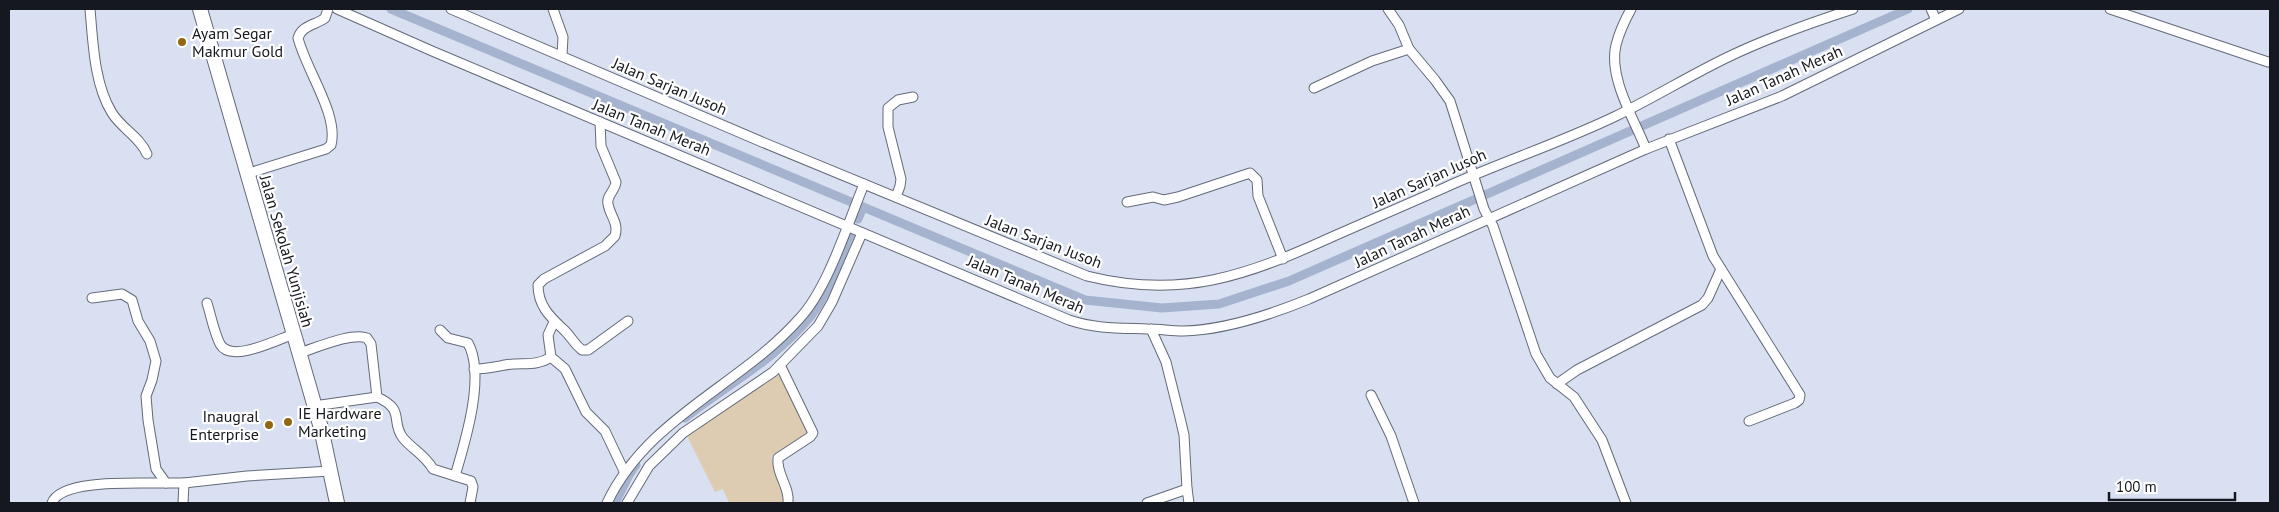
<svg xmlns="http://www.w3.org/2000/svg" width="2279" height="512" font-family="'PT Sans',sans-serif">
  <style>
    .green { fill: #ddcbb2 }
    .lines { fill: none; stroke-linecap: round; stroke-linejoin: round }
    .canal { stroke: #a6b3cf; stroke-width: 9 }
    .minor-casing { stroke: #636a79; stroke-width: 11 }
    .primary-casing { stroke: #636a79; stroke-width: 16 }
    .minor { stroke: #fff; stroke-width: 9 }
    .primary { stroke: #fff; stroke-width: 14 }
    .poi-dot { fill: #936612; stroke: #fff; stroke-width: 2 }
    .labels { text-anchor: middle; stroke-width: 4.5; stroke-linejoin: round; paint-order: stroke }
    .poi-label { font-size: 16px; fill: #15181e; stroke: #fff; text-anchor: start }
    .street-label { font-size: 16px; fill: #15181e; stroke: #fff }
  </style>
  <rect width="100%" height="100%" fill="#d8e0f2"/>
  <polygon class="green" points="776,369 809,432 771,457 784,491 785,503 729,503 723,489 715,492 685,432"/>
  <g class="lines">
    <g class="canal">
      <polyline points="391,9 1085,300 1162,308 1219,304 1289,281 1908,9"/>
      <polyline points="858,219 863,207"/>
      <path d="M685,418c42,-33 91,-59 125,-101 18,-23 28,-54 40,-82"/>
      <polyline points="615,503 629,475 636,465"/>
    </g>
    <g class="minor-casing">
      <g id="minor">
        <path d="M90,9c3,33 4,75 22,104 10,16 28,24 35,41"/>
        <path d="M337,9l95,42 637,269c27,9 51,8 79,9 12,0 23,2 35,2 42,-1 87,-16 126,-32l337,-150 136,-53 177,-87"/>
        <path d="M451,9l311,133 325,134c96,24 161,-1 247,-40 37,-16 74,-32 110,-48 57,-26 116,-45 172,-72 37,-18 73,-40 110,-58 41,-20 84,-35 127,-49"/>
        <polyline points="553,9 563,37 562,55"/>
        <polyline points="1388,9 1399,25 1409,49 1435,80 1450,101 1484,209 1493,226 1536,354 1550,378 1574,397 1602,440 1626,503"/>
        <path d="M1631,9c-6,11 -12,24 -15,36 -8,32 18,74 30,104"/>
        <polyline points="1931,9 1936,20"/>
        <polyline points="2110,9 2268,62"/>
        <polyline points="1314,88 1372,61 1409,49"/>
        <path d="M600,122l1,24 15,36c-1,9 -10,14 -8,22 2,12 11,19 7,32l-10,10 -61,33 -6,6c0,20 11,31 25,44 7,6 11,15 19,21h6l40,-29"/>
        <polyline points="1669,139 1713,256 1800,395 1799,400 1795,403 1749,421"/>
        <path d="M246,174l80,-25 5,-4c8,-30 -25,-75 -33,-107 4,-13 18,-13 27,-20l3,-9"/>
        <polyline points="896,197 900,186 901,179 888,127 888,108 898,100 913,97"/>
        <polyline points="1127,202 1153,197 1164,200 1178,197 1250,173 1257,180 1258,196 1283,259"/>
        <polyline points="92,298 122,294 132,300 138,321 150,341 156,361 152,380 146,396 148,420 156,469 166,483 184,483 247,476 331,471"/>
        <path d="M207,303c4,13 7,29 13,41 11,20 58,-5 74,-10"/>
        <polyline points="554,322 548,335 551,357 565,369 586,412 605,431 624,471"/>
        <polyline points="1151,329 1166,362 1180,418 1184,435 1187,489"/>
        <path d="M440,330l8,8 20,5c18,33 -3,99 -13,133"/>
        <path d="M299,353c17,-5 53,-21 68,-15l4,6 6,53"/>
        <path d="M780,365l33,68 -3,4 -32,21c-2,16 12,29 10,45"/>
        <path d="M474,369c11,0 20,-2 31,-4 17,-3 31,2 46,-8"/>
        <polyline points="1557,384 1577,370 1702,305 1708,298 1721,269"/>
        <polyline points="1371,395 1391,436 1414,503"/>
        <path d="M314,406l63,-9c29,13 13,24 26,41 10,12 21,16 30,31l38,12 2,6 -3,16"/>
        <path d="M52,503c9,-25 90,-19 114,-20"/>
        <polyline points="183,503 184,483"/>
        <path d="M607,503c41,-86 133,-117 193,-185 28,-30 48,-95 64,-134"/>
        <polyline points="627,503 649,466 683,433 773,372 818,326 832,302 862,233"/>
        <polyline points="1147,503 1187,489 1189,503"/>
      </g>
    </g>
    <g class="primary-casing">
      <polyline id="primary" points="200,9 321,428 337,503"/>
    </g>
    <use href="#minor" class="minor"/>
    <use href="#primary" class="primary"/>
  </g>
  <g class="poi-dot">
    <circle cx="182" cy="42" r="5"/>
    <circle cx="288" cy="422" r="5"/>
    <circle cx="269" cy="425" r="5"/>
  </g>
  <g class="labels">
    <g class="poi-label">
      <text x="192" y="39">Ayam Segar<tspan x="192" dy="18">Makmur Gold</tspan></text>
      <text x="298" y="419">IE Hardware<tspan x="298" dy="18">Marketing</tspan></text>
      <text x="259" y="422" text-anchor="end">Inaugral<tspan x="259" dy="18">Enterprise</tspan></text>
    </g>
    <g class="street-label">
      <text transform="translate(1784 75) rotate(-24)" y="6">Jalan Tanah Merah</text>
      <text transform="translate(670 86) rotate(23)" y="6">Jalan Sarjan Jusoh</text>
      <text transform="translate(652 127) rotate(22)" y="6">Jalan Tanah Merah</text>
      <text transform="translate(1429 178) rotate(-24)" y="6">Jalan Sarjan Jusoh</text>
      <text transform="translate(1412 236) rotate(-25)" y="6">Jalan Tanah Merah</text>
      <text transform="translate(1044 241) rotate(21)" y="6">Jalan Sarjan Jusoh</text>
      <text transform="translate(287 251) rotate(74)" y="6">Jalan Sekolah Yunjisiah</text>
      <text transform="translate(1026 284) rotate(23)" y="6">Jalan Tanah Merah</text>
    </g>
  </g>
  <rect width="2279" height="512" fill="none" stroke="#15181e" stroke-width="20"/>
  <path d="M2109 492v8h126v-8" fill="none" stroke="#15181e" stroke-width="2.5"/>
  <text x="2116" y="492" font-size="15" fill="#15181e" stroke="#ffffff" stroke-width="4" paint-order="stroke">100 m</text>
</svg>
